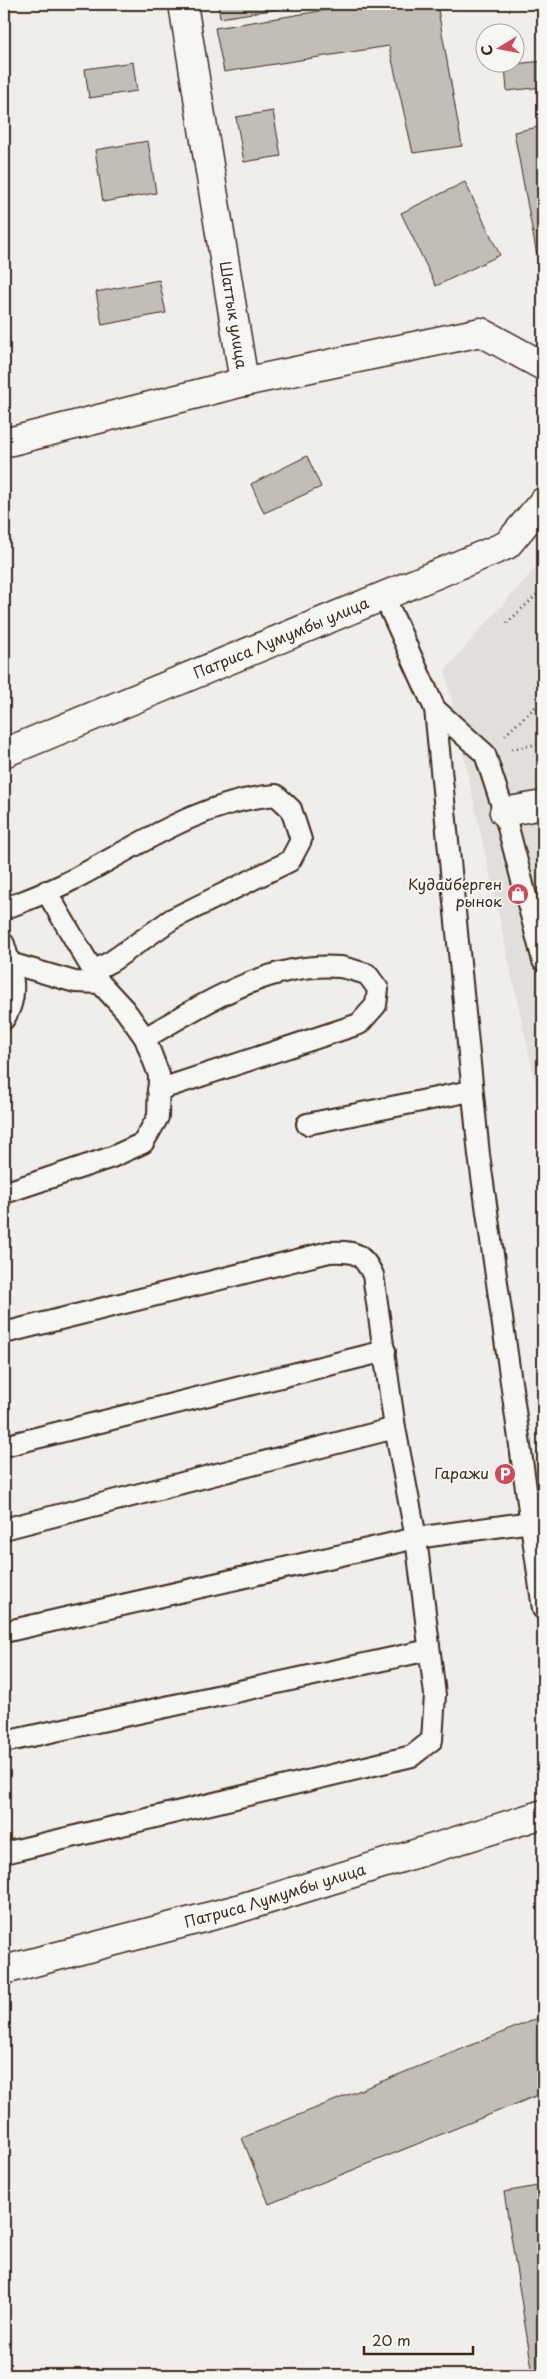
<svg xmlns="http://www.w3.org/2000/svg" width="547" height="2379" font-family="'Playpen Sans',sans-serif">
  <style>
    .built { fill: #e2dfdb }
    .building { fill: #c2bdb7; stroke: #3b2a1e }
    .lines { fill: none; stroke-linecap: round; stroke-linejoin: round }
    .lane-casing { stroke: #3b2a1e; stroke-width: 24 }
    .street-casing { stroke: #3b2a1e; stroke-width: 31 }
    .secondary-casing { stroke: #3b2a1e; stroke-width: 31 }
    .path { stroke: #3b2a1e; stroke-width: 3; stroke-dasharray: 1 4; stroke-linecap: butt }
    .lane { stroke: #f6f6f2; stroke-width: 20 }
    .street { stroke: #f6f6f2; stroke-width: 28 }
    .secondary { stroke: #f6f6f2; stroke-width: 28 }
    .labels { text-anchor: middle; stroke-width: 4; stroke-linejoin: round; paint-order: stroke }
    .street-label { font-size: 15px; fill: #3b2a1e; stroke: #f6f6f2 }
    .poi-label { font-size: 15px; fill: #3b2a1e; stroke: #f6f6f2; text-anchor: end }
  </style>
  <rect width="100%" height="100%" fill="#efeeea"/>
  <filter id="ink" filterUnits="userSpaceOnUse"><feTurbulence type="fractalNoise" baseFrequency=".02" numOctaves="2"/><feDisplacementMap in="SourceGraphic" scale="10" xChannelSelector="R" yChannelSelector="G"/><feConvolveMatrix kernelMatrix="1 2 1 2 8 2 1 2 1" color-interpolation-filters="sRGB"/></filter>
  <g filter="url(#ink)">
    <polygon class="built" points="543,559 543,1118 445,670"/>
    <g class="building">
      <polygon points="218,4 277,4 278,9 220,18"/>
      <polygon points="364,4 437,4 462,146 413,153 389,46 224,72 215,28"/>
      <polygon points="543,61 543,87 507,91 505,65"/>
      <polygon points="133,62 137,91 89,98 85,69"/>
      <polygon points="273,111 281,156 244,162 236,117"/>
      <polygon points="543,126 543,257 538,261 514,132"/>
      <polygon points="148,141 156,193 103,202 95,150"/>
      <polygon points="465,182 500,255 436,286 401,213"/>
      <polygon points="159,280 166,313 102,325 96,292"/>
      <polygon points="307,456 321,487 264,513 251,484"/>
      <polygon points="543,2016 543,2093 269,2204 242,2138"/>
      <polygon points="543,2185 543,2375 533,2375 504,2192"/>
    </g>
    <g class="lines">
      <g class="lane-casing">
        <g id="lane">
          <polyline points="384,596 435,709 485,754 504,812 543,961"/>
          <polyline points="435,709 479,1155 543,1609"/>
          <polyline points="46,891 99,981"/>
          <path d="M4,909c22,-9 45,-17 66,-28 66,-34 130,-80 206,-86l15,14 10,31 -11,21 -118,58 -60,42 -19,10"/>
          <path d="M4,944c8,27 16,51 0,75"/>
          <path d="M145,1038c59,-34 124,-77 195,-71 9,1 18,5 27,7l11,15 -2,16 -17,19 -201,66"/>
          <polyline points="307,1124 471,1091"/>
          <polyline points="4,1193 112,1157 143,1143 158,1117 159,1075 145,1038 125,1010 100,983 75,982 10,963"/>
          <path d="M4,1333l325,-81c25,-1 33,0 44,23l22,153 21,110 19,157 -3,45 -20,16 -408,97"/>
          <polyline points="4,1446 385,1351"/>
          <polyline points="4,1529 395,1428"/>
          <polyline points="4,1632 416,1538 531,1522"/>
          <polyline points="4,1742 429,1650"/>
        </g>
      </g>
      <g class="street-casing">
        <g id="street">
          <polyline points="244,382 481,332 543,366"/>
          <polyline points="4,443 244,382 183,4"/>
          <polyline points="504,812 543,805"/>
          <path id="s1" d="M4,1970l230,-60 309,-96"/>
        </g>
      </g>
      <g class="secondary-casing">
        <g id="secondary">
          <path id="s2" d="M4,753l503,-208 36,-43"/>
        </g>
      </g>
      <g class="path">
        <polyline points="507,623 543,589"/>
        <polyline points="505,735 543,700"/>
        <polyline points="512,749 543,743"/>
      </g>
      <use href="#lane" class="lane"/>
      <use href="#street" class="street"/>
      <use href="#secondary" class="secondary"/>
    </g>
  </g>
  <defs>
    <g id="shop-disc" transform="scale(1.125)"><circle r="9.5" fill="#d1495b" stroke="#f6f6f2"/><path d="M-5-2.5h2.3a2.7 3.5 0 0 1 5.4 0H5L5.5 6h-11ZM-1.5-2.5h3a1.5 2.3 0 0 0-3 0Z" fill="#fff"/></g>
    <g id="parking-disc" transform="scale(1.125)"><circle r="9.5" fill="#d1495b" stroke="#f6f6f2"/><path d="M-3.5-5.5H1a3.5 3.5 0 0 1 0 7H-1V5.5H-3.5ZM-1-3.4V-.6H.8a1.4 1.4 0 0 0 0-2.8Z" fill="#fff"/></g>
  </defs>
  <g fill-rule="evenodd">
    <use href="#shop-disc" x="518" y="894"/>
    <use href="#parking-disc" x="505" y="1474"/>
  </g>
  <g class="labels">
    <g class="street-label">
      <text transform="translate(233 315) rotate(81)" y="5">Шаттык улица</text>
      <text dy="5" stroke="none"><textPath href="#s2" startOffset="300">Патриса Лумумбы улица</textPath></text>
      <text dy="5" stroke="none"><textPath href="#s1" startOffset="281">Патриса Лумумбы улица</textPath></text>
    </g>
    <g class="poi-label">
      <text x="502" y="890">Кудайберген<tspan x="502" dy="17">рынок</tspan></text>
      <text x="489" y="1479">Гаражи</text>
    </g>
  </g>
  <rect width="547" height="2379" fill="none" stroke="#f6f6f2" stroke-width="20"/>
  <rect x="10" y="10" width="527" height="2359" fill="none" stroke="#3b2a1e" stroke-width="2" filter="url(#ink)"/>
  <g transform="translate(500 48) rotate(260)"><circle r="24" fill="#f6f6f2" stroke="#aba49d"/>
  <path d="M0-4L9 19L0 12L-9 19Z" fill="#d1495b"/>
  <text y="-8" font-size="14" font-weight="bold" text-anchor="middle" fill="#3b2a1e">С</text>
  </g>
  <path d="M364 2346v8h109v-8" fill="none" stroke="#3b2a1e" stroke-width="2.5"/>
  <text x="372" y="2346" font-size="15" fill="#3b2a1e" stroke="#f6f6f2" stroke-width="4" paint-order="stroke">20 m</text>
</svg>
